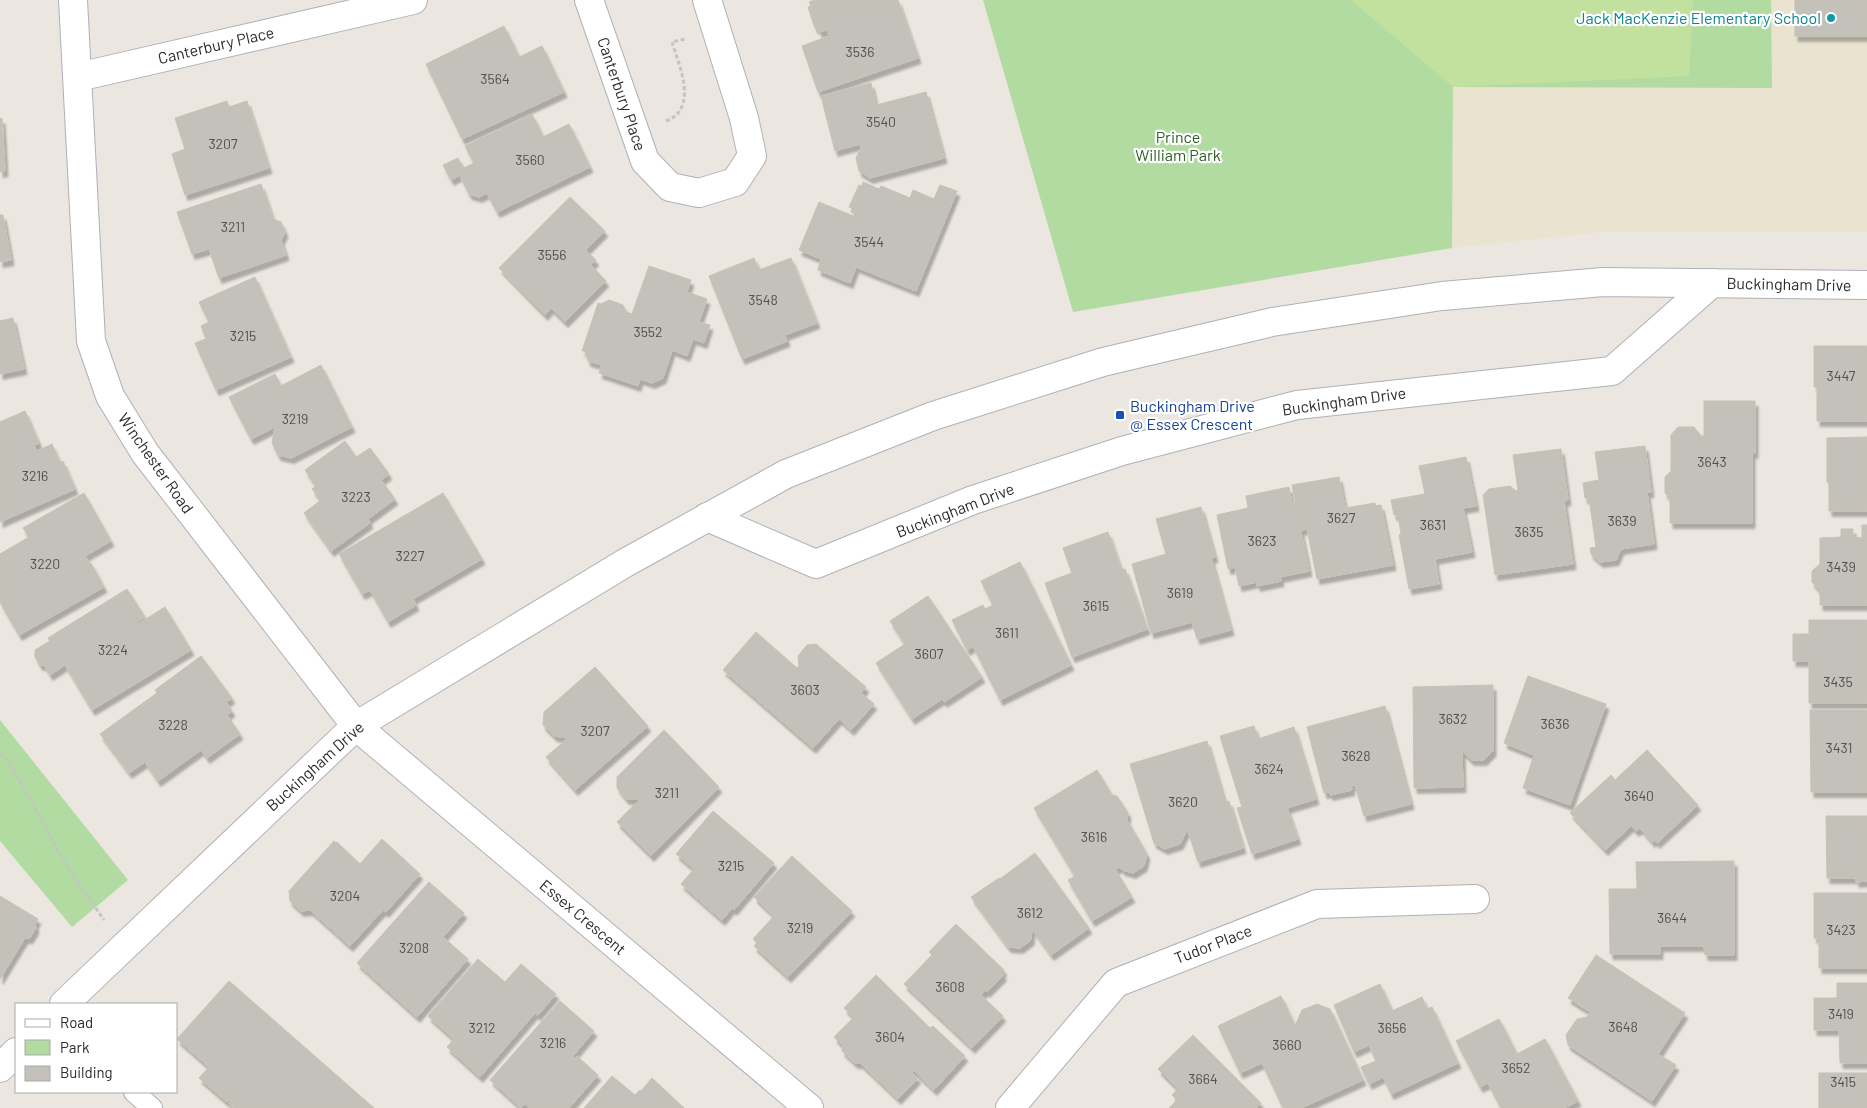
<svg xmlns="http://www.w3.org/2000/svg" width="1867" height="1108" font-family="Barlow,sans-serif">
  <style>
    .education { fill: #eae3d0 }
    .green { fill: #b2dba2 }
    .pitch { fill: #c2e19f }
    .building { fill: #c4c0ba; stroke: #c6c2b8; filter: url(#shadow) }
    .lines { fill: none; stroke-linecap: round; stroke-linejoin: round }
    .service-casing { stroke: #afb0b9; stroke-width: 22 }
    .minor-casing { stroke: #afb0b9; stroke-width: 30 }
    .tertiary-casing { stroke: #afb0b9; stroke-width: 30 }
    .path { stroke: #c4c4c4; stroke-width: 3; stroke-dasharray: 4 2.5; stroke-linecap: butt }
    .service { stroke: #fff; stroke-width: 20 }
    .minor { stroke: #fff; stroke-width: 28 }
    .tertiary { stroke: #fff; stroke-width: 28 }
    .culture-dot { fill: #0f9aa8; stroke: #fff; stroke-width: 2 }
    .transit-dot { fill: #1a4fb4; stroke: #fff; stroke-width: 2 }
    .labels { text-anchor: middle; stroke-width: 4.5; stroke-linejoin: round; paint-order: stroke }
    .number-label { font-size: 14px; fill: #51504f }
    .culture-label { font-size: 16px; fill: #0d838f; stroke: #fff; text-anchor: end }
    .street-label { font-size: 16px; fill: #2b2b2b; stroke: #fff }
    .park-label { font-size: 16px; fill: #2d5f23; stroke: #fff }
    .transit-label { font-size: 16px; fill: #164399; stroke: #fff; text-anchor: start }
  </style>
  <defs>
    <filter id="shadow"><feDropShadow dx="3" dy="5.5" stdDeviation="1" flood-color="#0004"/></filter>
  </defs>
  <rect width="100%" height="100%" fill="#ebe6df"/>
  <polygon class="education" points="1771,0 1867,0 1867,232 1602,232 1452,248 1453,87 1771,88"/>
  <g class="green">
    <polygon points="983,0 1771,0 1772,88 1453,87 1452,248 1073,312"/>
    <polygon points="0,720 128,880 72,927 0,841"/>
  </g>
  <polygon class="pitch" points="1351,0 1693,0 1689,76 1453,87"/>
  <g class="building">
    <polygon points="814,0 898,0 918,58 818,92 802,46 829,36 827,30 819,32 818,28 815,28 808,7 811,6 809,2"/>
    <rect x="1795" y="0" width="72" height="36"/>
    <polygon points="504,26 518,55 514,58 515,59 542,46 564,92 462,139 426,64"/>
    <polygon points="871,83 876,105 926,92 944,158 870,178 859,171 856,158 861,148 860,144 835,151 821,96"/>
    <polygon points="227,101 229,107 247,101 269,168 185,195 172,154 185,149 175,118"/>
    <polygon points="532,114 543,137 569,124 590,167 497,212 487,193 479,197 469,194 461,178 462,174 451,180 443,165 458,158 464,168 474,163 465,146"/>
    <polygon points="2,118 5,171 0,172 0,119"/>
    <polygon points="863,182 879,189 881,186 910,198 913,190 934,199 940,185 957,191 916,291 856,267 850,283 818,270 821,259 799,250 819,202 856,217 857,215 851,212 852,208 849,207 859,185 862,186"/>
    <polygon points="261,184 273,219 281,222 285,232 281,240 286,255 219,278 209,249 192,254 177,212"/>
    <polygon points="570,197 605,231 586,250 596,260 591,265 606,281 565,322 551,308 545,315 499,268"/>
    <polygon points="0,215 3,215 11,260 0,262"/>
    <polygon points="754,258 759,270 791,258 817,323 785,335 787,341 742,359 709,276"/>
    <polygon points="649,266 691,280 687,292 707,299 699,322 710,325 704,343 693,339 687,356 672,350 663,378 652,383 640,379 638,386 599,373 602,365 588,361 585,351 582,351 598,303 601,304 609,300 623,305 626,312 632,314"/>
    <polygon points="255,277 291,357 216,390 195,343 206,339 201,326 209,322 199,302"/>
    <polygon points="13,318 24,369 0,374 0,321"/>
    <polygon points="1814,346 1867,346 1867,421 1817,421 1817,387 1814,387"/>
    <polygon points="321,365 352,427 291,458 278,455 272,443 275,427 251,439 229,397 275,374 281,386"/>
    <polygon points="1704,401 1755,401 1755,453 1752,453 1752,523 1670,523 1670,498 1665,493 1665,477 1671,471 1671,435 1678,427 1694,427 1701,436 1704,436"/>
    <polygon points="25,411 39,443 34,446 37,451 52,444 60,463 63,461 75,489 0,522 0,422"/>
    <polygon points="1867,437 1867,511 1829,511 1829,482 1827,482 1827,438"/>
    <polygon points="345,441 356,457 370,448 389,474 381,480 395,499 368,519 370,523 331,551 304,513 321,500 312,489 316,486 305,470"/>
    <polygon points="1645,446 1651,492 1647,492 1654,544 1621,549 1616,560 1600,562 1591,554 1590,548 1596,547 1589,498 1585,498 1583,483 1599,480 1595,452"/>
    <polygon points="1561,449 1568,500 1564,501 1573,564 1495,575 1483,495 1489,489 1510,486 1516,491 1518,490 1513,455"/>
    <polygon points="1466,457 1476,506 1463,508 1472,552 1435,559 1439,584 1409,589 1399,535 1401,534 1398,515 1394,515 1391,500 1425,494 1419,466"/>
    <polygon points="1339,477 1345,508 1375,503 1376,506 1381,505 1393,565 1317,579 1307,529 1301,530 1292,485"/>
    <polygon points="1289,487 1292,504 1295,503 1309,571 1280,577 1281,581 1257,586 1257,582 1239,586 1235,567 1228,569 1217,515 1248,508 1246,496"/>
    <polygon points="84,493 111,541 85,556 90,564 91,563 104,587 19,635 0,602 0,554 29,537 23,528"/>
    <polygon points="443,493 482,559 413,599 416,605 388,622 370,590 362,594 339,554"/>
    <polygon points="1201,507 1215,557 1211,558 1231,630 1197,639 1192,622 1151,633 1132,564 1166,554 1156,519"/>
    <polygon points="1862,525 1867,525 1867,605 1820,605 1820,591 1812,582 1812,571 1820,564 1820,538 1841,537 1841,529 1853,529 1853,537 1862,538"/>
    <polygon points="1108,532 1121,570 1125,569 1147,629 1072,657 1045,583 1072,573 1063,548"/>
    <polygon points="1020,562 1071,665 1000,700 973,646 967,650 952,620 983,605 985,609 993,605 981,581"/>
    <polygon points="127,589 145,617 137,622 138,624 165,607 191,650 92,710 65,665 50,675 44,665 40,665 35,657 35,650 50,641 48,638"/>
    <polygon points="928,596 982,677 944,702 942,699 912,719 876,663 905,644 890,621"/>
    <polygon points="1809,620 1867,620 1867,703 1809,703 1809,661 1793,661 1793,634 1809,634"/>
    <polygon points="756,632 797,668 799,666 798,656 807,645 816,644 866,687 861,693 874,704 851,730 839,719 813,748 723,670"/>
    <polygon points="201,656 232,698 226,702 232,711 227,715 240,734 207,758 201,750 158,781 145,762 129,773 100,734 157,693 155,690"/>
    <polygon points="595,667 648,726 575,790 546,757 568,738 554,736 543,725 544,712"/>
    <polygon points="1528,676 1606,704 1570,805 1523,788 1534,755 1504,743"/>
    <polygon points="1493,685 1493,751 1484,760 1471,760 1462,751 1463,787 1414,788 1413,687"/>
    <polygon points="1385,706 1411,804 1364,816 1355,785 1351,786 1352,790 1330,795 1329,792 1324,793 1307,727"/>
    <polygon points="1810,710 1867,710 1867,792 1811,792"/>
    <polygon points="1254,726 1258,739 1294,727 1316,799 1287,808 1298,839 1252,854 1237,808 1242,807 1220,736"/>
    <polygon points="664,730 719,787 651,856 617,822 640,799 626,799 617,788 617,777"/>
    <polygon points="1207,741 1225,803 1229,801 1243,848 1198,862 1188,831 1186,832 1180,844 1165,849 1154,843 1130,764"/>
    <polygon points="1647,750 1698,805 1657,843 1655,840 1652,842 1640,828 1636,831 1631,826 1605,850 1570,813 1611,775 1615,780"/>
    <polygon points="1097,770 1112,795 1117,796 1128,813 1127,820 1147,854 1144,866 1133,873 1122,870 1120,867 1115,869 1132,897 1092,921 1068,880 1075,876 1034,808"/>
    <polygon points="713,811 774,863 734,910 732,908 722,920 681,884 694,869 676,854"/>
    <polygon points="1826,816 1867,816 1867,881 1856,882 1856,878 1827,878"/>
    <polygon points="382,839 420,874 386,912 383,910 350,946 310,910 301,911 290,901 289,891 334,841 336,843 337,842 360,864"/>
    <polygon points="1035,853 1089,928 1051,955 1032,929 1031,940 1020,948 1008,947 971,897 999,878 1000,879"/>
    <polygon points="792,856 852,911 788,977 754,946 757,943 753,939 774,916 754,897"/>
    <polygon points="1734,861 1734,955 1705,955 1704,946 1660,946 1660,954 1610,954 1609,889 1637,889 1636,862"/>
    <polygon points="429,882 464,913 443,937 468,959 417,1017 357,963"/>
    <polygon points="1814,893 1867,893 1867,968 1819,968 1819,938 1814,938"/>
    <polygon points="0,896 38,919 35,924 36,928 30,938 25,938 0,979"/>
    <polygon points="956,924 1004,970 1001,973 1004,975 987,992 986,990 981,995 1003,1016 972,1048 904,984 932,955 929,952"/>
    <polygon points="1596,955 1685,1013 1658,1054 1676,1065 1652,1101 1568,1045 1566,1035 1577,1019 1587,1017 1590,1012 1568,998"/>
    <polygon points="478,959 505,982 521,964 556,994 538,1015 535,1013 480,1077 447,1047 454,1039 428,1016"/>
    <polygon points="876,975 930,1028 933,1026 965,1056 934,1090 914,1071 912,1073 918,1078 898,1099 860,1063 855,1063 842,1051 843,1046 834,1037 854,1017 844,1008"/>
    <polygon points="229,981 236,987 374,1108 234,1108 228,1103 230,1101 229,1100 227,1102 199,1078 209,1067 177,1039"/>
    <polygon points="1837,983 1867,983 1867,1063 1840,1063 1839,1030 1814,1030 1814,998 1837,998"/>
    <polygon points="1380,984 1392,1011 1422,997 1427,1009 1432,1007 1458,1063 1391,1094 1383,1077 1369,1084 1361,1067 1376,1061 1369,1045 1354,1052 1334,1005"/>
    <polygon points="1281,996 1295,1026 1302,1010 1317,1004 1330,1009 1363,1080 1301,1108 1283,1108 1262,1063 1240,1073 1218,1026"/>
    <polygon points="560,1001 594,1031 573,1056 575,1058 577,1056 598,1075 569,1108 529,1108 525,1104 521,1108 490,1080"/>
    <polygon points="1499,1019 1517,1054 1545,1039 1578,1101 1564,1108 1501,1108 1488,1083 1480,1087 1456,1041"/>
    <polygon points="1193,1035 1261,1103 1255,1108 1169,1108 1177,1100 1172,1095 1178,1089 1158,1069"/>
    <rect x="1819" y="1073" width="48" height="35"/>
    <polygon points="612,1076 635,1095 640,1090 641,1091 652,1078 684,1108 584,1108"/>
  </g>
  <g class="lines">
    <g class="service-casing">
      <polyline id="service" points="134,1092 152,1108"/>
    </g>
    <g class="minor-casing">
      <g id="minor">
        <polyline points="73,0 91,341 110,396 145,453 356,726 809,1108"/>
        <polyline points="589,0 645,161 670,187 699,193 735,182 752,156 744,118 707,0"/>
        <polyline points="78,77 413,0"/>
        <polyline points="707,517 816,564 973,500 1122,451 1297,405 1612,371 1712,283"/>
        <polyline points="1010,1108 1116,983 1317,904 1475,899"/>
      </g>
    </g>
    <g class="tertiary-casing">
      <g id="tertiary">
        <polyline points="64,1004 356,726 625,563 786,474 933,416 1103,362 1272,322 1442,296 1603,282 1867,285"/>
        <polyline points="0,1068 16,1052"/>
      </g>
    </g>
    <g class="path">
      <path d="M666,121c33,-12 13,-56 6,-79l13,-3"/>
      <polyline points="0,754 10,763 65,863 104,920"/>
    </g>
    <use href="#service" class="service"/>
    <use href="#minor" class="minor"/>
    <use href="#tertiary" class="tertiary"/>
  </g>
  <circle class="culture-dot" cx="1831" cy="18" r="5"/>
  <rect class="transit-dot" x="1115" y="410" width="10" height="10" rx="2.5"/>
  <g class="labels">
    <g class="number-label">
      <text x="860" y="57">3536</text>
      <text x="495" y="84">3564</text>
      <text x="881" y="127">3540</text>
      <text x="223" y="149">3207</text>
      <text x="530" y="165">3560</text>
      <text x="233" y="232">3211</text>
      <text x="869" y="247">3544</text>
      <text x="552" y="260">3556</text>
      <text x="763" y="305">3548</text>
      <text x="648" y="337">3552</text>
      <text x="243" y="341">3215</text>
      <text x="1841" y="381">3447</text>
      <text x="295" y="424">3219</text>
      <text x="1712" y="467">3643</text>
      <text x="35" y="481">3216</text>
      <text x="356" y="502">3223</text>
      <text x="1341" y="523">3627</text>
      <text x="1622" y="526">3639</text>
      <text x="1433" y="530">3631</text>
      <text x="1529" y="537">3635</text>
      <text x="1262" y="546">3623</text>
      <text x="410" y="561">3227</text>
      <text x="45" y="569">3220</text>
      <text x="1841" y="572">3439</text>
      <text x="1180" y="598">3619</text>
      <text x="1096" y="611">3615</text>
      <text x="1007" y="638">3611</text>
      <text x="113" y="655">3224</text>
      <text x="929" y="659">3607</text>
      <text x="1838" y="687">3435</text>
      <text x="805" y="695">3603</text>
      <text x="1453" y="724">3632</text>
      <text x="1555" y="729">3636</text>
      <text x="173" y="730">3228</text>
      <text x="595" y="736">3207</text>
      <text x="1839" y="753">3431</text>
      <text x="1356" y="761">3628</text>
      <text x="1269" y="774">3624</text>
      <text x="667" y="798">3211</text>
      <text x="1639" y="801">3640</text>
      <text x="1183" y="807">3620</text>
      <text x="1094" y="842">3616</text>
      <text x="731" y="871">3215</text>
      <text x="345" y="901">3204</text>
      <text x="1030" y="918">3612</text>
      <text x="1672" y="923">3644</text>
      <text x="800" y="933">3219</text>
      <text x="1841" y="935">3423</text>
      <text x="414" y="953">3208</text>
      <text x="950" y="992">3608</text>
      <text x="1841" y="1019">3419</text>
      <text x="1623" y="1032">3648</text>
      <text x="482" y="1033">3212</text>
      <text x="1392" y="1033">3656</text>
      <text x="890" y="1042">3604</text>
      <text x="553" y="1048">3216</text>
      <text x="1287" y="1050">3660</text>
      <text x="1516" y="1073">3652</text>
      <text x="1203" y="1084">3664</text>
      <text x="1843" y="1087">3415</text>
    </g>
    <g class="culture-label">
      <text x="1821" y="24">Jack MacKenzie Elementary School</text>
    </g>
    <g class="street-label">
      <text transform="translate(216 45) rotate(-13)" y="6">Canterbury Place</text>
      <text transform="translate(622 94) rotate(71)" y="6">Canterbury Place</text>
      <text transform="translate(1789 284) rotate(1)" y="6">Buckingham Drive</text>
      <text transform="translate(1344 401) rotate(-8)" y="6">Buckingham Drive</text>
      <text transform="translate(156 463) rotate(55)" y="6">Winchester Road</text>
      <text transform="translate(955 510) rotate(-21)" y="6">Buckingham Drive</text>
      <text transform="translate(315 766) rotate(-42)" y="6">Buckingham Drive</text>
      <text transform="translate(583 917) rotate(40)" y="6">Essex Crescent</text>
      <text transform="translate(1213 944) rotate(-21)" y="6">Tudor Place</text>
    </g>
    <g class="park-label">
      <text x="1178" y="143">Prince<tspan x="1178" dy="18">William Park</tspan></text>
    </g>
    <g class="transit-label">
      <text x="1130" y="412">Buckingham Drive<tspan x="1130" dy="18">@ Essex Crescent</tspan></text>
    </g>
  </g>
  <rect x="15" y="1003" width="162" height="90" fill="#ffffff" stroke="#aaaaaa"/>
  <rect x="25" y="1019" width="25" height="8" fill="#ffffff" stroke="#aaaaaa"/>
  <text x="60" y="1028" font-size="15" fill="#2b2b2b">Road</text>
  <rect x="25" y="1040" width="25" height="15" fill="#b2dba2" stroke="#aaaaaa"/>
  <text x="60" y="1053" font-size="15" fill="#2b2b2b">Park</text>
  <rect x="25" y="1066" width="25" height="15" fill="#c4c0ba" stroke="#aaaaaa"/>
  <text x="60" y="1078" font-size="15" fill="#2b2b2b">Building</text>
</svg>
